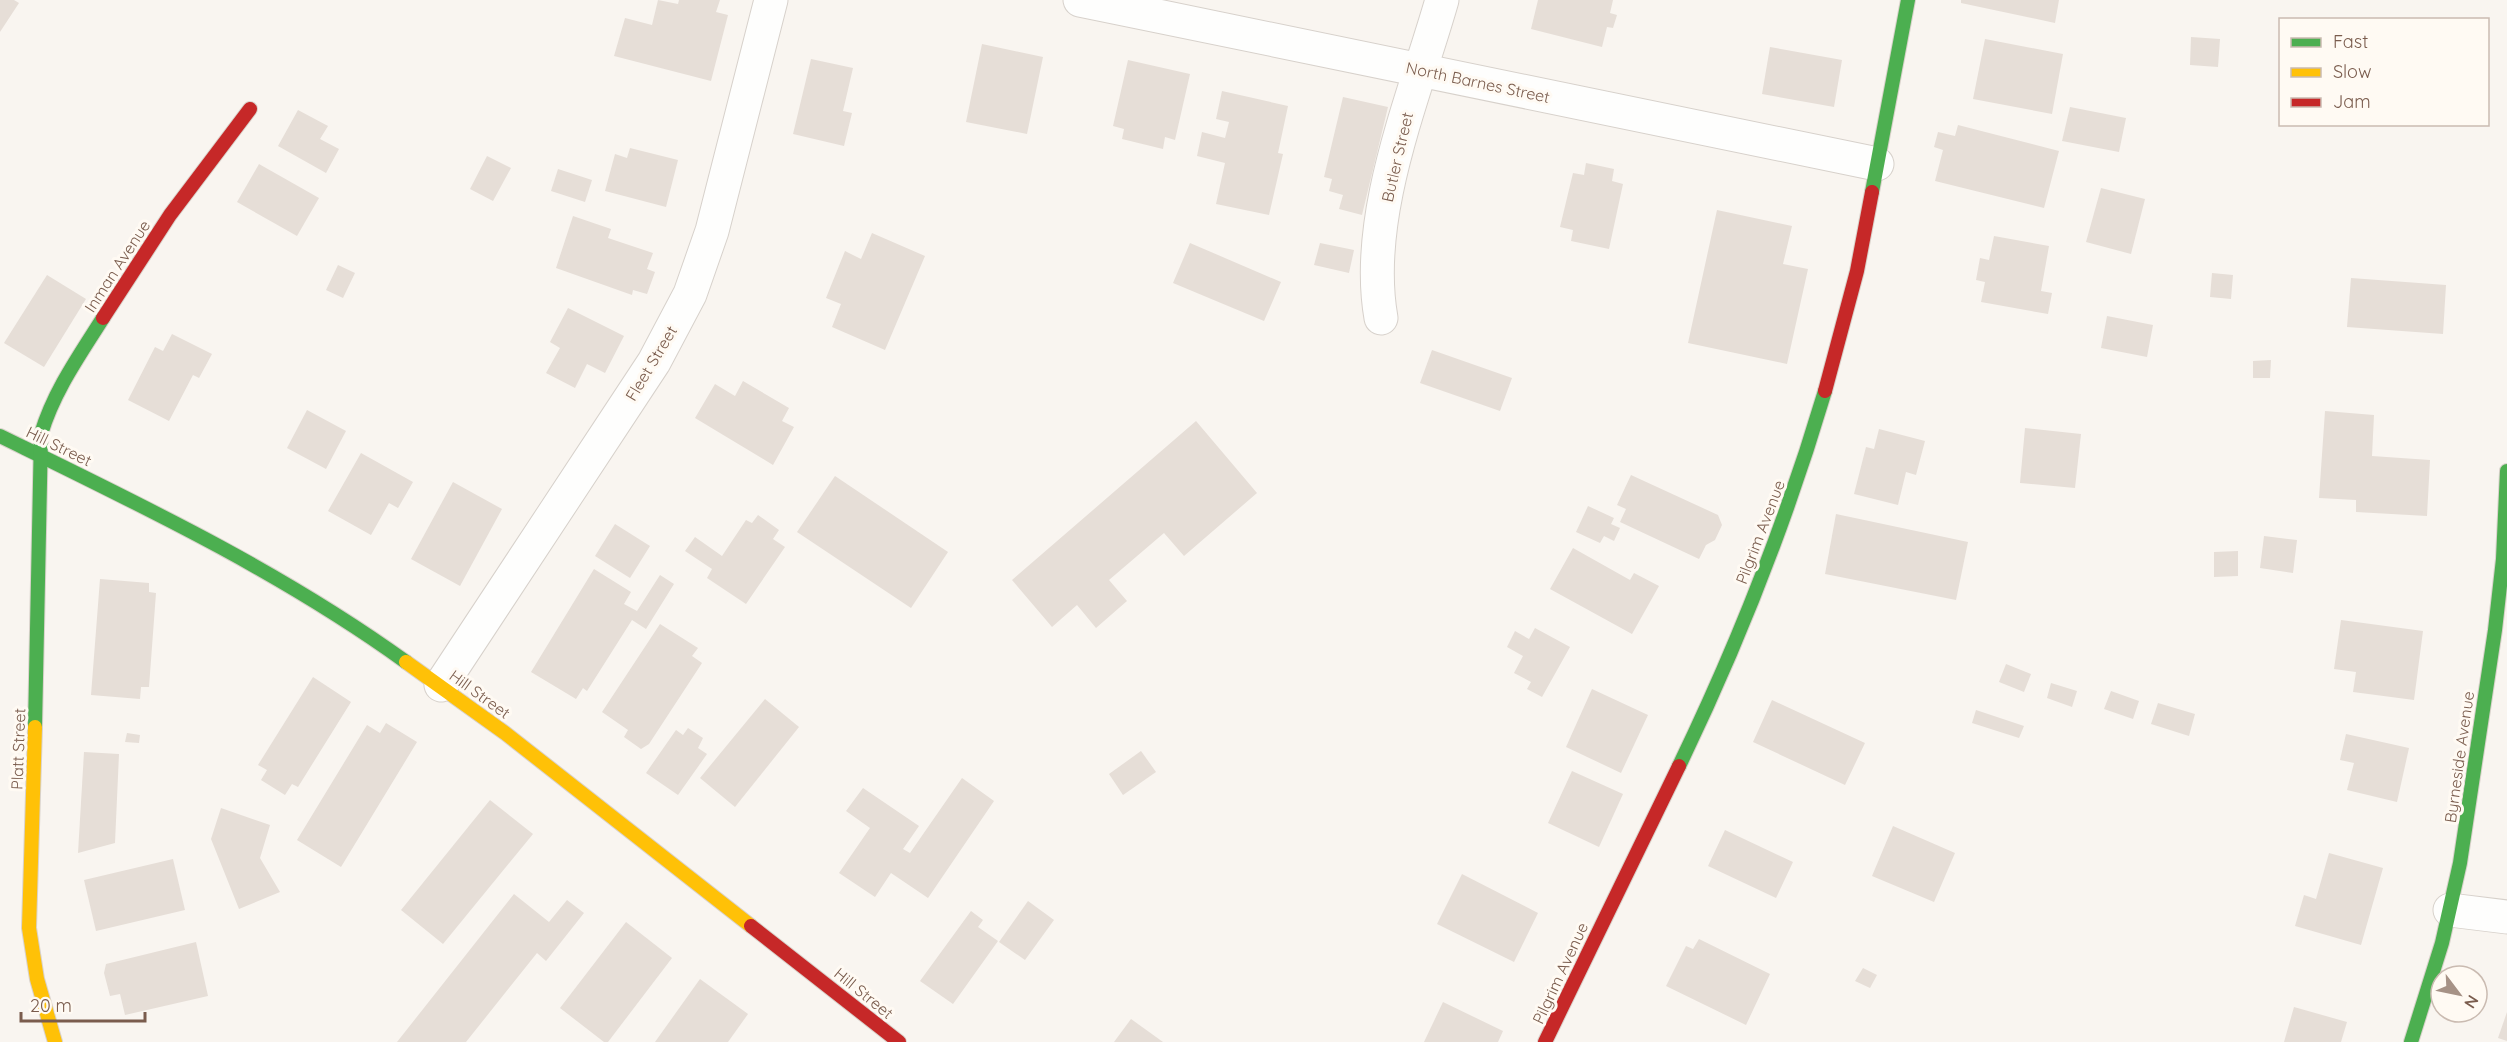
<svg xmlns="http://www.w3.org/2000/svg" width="2507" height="1042" font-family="Quicksand,sans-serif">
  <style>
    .building { fill: #e6ded7 }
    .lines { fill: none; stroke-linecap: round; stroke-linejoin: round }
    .street-casing { stroke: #d7d1cb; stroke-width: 35 }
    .fast-casing { stroke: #d9d2cb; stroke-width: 16 }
    .slow-casing { stroke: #d9d2cb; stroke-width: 16 }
    .jam-casing { stroke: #d9d2cb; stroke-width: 16 }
    .street { stroke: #fefefd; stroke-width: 33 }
    .fast { stroke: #4caf50; stroke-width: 14 }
    .slow { stroke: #ffc107; stroke-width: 14 }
    .jam { stroke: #c62828; stroke-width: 14 }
    .labels { text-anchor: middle; stroke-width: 6; stroke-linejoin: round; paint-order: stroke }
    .street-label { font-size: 16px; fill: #7a5c4d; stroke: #fffaf3 }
  </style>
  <rect width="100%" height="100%" fill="#f9f5f0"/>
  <g class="building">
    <polygon points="0,0 14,0 19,3 0,32"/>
    <polygon points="658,0 678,4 679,0 720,0 716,12 728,15 711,81 614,56 625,18 652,25"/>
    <polygon points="1538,0 1613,0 1610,13 1617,15 1613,28 1607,27 1602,47 1531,29"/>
    <polygon points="1961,0 2059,0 2055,23 1961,3"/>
    <polygon points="2191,37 2220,39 2218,67 2190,65"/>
    <polygon points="1985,39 2063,54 2052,114 1973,99"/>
    <polygon points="982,44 1043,57 1027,134 966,122"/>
    <polygon points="1770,47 1842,60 1834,107 1762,94"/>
    <polygon points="811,59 853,68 843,111 852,113 844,146 793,134"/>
    <polygon points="1128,60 1190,74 1175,140 1165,137 1163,149 1122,139 1124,129 1113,126"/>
    <polygon points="1222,91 1288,106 1278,153 1283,154 1269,215 1216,204 1225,163 1197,156 1202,132 1225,138 1229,122 1216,119"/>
    <polygon points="1343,97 1388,107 1362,215 1339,209 1343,195 1329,191 1332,179 1324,177"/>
    <polygon points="2070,107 2126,118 2119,152 2062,141"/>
    <polygon points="298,110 328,126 320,139 339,149 326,173 278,146"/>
    <polygon points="1958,125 2059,151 2044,208 1935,181 1943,150 1934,147 1938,132 1955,136"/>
    <polygon points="630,148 678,160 666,207 605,191 615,154 627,158"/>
    <polygon points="487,156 511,168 493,201 470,189"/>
    <polygon points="1586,163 1614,169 1612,181 1623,184 1609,249 1571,241 1573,230 1560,227 1573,173 1584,175"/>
    <polygon points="259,164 319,198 297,236 237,202"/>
    <polygon points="558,169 592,180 585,202 551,191"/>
    <polygon points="2101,188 2145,199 2131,254 2086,242"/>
    <polygon points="1717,210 1792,226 1783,264 1808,269 1787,364 1688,343"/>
    <polygon points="573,216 611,229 608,238 653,253 647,269 655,272 647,294 633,290 632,295 556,268"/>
    <polygon points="872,233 925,256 885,350 832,327 841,304 826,298 845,251 861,259"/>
    <polygon points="1994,236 2049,246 2041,291 2052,293 2048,314 1981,302 1985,282 1976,280 1980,258 1989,260"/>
    <polygon points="1190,243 1281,282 1264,321 1173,283"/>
    <polygon points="1320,243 1354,250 1349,273 1314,265"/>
    <polygon points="338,265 355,273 343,298 326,290"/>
    <polygon points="2212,273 2233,275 2231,299 2210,297"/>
    <polygon points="47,275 86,299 44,367 4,343"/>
    <polygon points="2351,278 2446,285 2443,334 2347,327"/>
    <polygon points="568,308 624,336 605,373 587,364 575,388 546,373 560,348 550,342"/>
    <polygon points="2107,316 2153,325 2147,357 2101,348"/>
    <polygon points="172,334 212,354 199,378 193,375 169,421 128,400 155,347 163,351"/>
    <polygon points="1432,350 1512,378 1500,411 1420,383"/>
    <polygon points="2271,360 2270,378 2253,378 2253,361"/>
    <polygon points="743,381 789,408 782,421 794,427 773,465 695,418 715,384 735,396"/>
    <polygon points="307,410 346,431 326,469 287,448"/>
    <polygon points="2325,411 2374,415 2372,456 2430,460 2427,516 2356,512 2356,500 2319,498"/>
    <polygon points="1196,421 1257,493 1184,556 1164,533 1109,580 1127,601 1096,628 1077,605 1052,627 1012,580"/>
    <polygon points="2025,428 2081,434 2075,488 2020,483"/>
    <polygon points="1879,429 1925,441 1916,475 1906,472 1898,505 1854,494 1866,447 1874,449"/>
    <polygon points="361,453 413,482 398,508 389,503 371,535 328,511"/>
    <polygon points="1631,475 1718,515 1722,525 1715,540 1706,545 1699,559 1620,522 1626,509 1617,505"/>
    <polygon points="835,476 948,552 911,608 797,532"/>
    <polygon points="453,482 502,509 460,586 411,559"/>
    <polygon points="1588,506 1614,518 1611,524 1620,528 1614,541 1604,536 1600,543 1576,532"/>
    <polygon points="1836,514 1968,542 1956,600 1825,574"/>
    <polygon points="758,515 779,530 773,539 785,547 746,604 707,578 712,569 685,551 695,537 722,556 746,520 752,523"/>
    <polygon points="615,524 650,546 630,578 595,556"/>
    <polygon points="2264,536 2297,540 2293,573 2260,568"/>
    <polygon points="1573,548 1630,580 1634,573 1659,586 1632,634 1550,589"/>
    <polygon points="2238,551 2238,576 2214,577 2214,552"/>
    <polygon points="594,569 631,592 624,604 637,611 660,575 674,584 646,629 632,620 587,691 583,688 576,699 531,672"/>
    <polygon points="100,579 149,583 149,592 156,593 149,687 141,687 140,699 91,695"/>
    <polygon points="2341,620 2423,631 2414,700 2353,692 2356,672 2334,669"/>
    <polygon points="660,624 698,648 692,656 702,663 649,744 641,749 624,737 628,730 602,712"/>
    <polygon points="1535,628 1570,647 1542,697 1527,689 1531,682 1514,673 1523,656 1507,647 1515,631 1529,639"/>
    <polygon points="2006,664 2031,674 2024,692 1999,682"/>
    <polygon points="313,677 351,702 298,787 292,784 285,795 261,780 267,770 258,765"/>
    <polygon points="2051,683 2077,691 2072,707 2047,698"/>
    <polygon points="1592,689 1648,715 1621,773 1566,747"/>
    <polygon points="2111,691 2139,701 2133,719 2104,709"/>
    <polygon points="765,699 799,727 735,807 700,778"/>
    <polygon points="1772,700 1865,743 1845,785 1753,742"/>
    <polygon points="2158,703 2195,714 2189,736 2151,724"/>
    <polygon points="1976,710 2024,726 2019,738 1972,723"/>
    <polygon points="386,723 417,742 341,867 297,840 367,725 380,733"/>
    <polygon points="688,728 703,738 698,748 707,754 678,795 646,773 676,730 683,735"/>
    <polygon points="127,733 140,735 139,743 125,742"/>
    <polygon points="2346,734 2409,748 2397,802 2347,790 2354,763 2340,760"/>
    <polygon points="1141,751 1156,772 1123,795 1109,774"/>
    <polygon points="84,752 119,754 115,843 78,853"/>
    <polygon points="1572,771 1623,794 1599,847 1548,823"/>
    <polygon points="962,778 994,801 928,898 891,873 875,897 839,873 870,828 846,811 863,788 919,826 903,849 910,853"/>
    <polygon points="490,800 533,834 443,944 401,910"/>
    <polygon points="221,808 270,825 260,858 280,892 239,909 211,839"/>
    <polygon points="1893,826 1955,853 1934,902 1872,876"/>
    <polygon points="1725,830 1793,862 1776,898 1708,866"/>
    <polygon points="2329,853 2383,868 2361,945 2295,926 2304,895 2316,899"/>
    <polygon points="173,859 185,910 96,931 84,880"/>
    <polygon points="1462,874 1538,913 1514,962 1437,924"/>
    <polygon points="514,894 549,922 567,900 584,913 546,961 537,953 466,1042 397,1042"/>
    <polygon points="1028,901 1054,920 1025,960 999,942"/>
    <polygon points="971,911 983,920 978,927 998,941 953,1004 920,981"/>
    <polygon points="626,922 672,958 608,1042 604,1042 560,1008"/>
    <polygon points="1699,939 1770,974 1746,1025 1666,986 1686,946 1693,949"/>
    <polygon points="196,942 208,996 125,1015 120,994 110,996 104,973 106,964"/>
    <polygon points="1863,968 1877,975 1870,988 1855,981"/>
    <polygon points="700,979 748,1014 728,1042 655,1042"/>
    <polygon points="1443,1002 1503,1031 1498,1042 1424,1042"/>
    <polygon points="2294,1007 2347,1022 2341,1042 2284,1042"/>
    <polygon points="2507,1012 2507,1041 2498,1038"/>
    <polygon points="1131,1019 1163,1042 1114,1042"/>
  </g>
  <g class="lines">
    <g class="street-casing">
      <g id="street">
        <polyline points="1080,0 1877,164"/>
        <path d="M1381,318c-18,-102 33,-220 61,-318"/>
        <polyline points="441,685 654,362 690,294 712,231 771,0"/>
        <polyline points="2450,910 2507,917"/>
      </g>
    </g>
    <g class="fast-casing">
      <g id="fast">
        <polyline points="1872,192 1908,0"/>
        <path d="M0,436c139,68 280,135 406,226"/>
        <path d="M35,727l6,-293c13,-43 38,-78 62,-116"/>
        <path d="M1679,766c58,-120 108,-247 146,-375"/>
        <polyline points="2411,1042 2442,943 2460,863 2495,630 2503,559 2507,471"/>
      </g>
    </g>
    <g class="slow-casing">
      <g id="slow">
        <polyline points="406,662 505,733 751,926"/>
        <polyline points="35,727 29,928 37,979 55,1042"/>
      </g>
    </g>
    <g class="jam-casing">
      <g id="jam">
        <polyline points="103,318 170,215 250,109"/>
        <polyline points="1825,391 1857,271 1872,192"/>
        <polyline points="751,926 899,1042"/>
        <polyline points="1545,1042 1679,766"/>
      </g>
    </g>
    <use href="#street" class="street"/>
    <use href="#fast" class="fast"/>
    <use href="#slow" class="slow"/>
    <use href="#jam" class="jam"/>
  </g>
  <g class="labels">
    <g class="street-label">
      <text transform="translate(1478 82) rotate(12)" y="6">North Barnes Street</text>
      <text transform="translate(1397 157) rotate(-77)" y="6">Butler Street</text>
      <text transform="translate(117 266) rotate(-57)" y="6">Inman Avenue</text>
      <text transform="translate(651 363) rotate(-59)" y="6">Fleet Street</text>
      <text transform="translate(59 446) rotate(26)" y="6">Hill Street</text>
      <text transform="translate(1760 532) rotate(-69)" y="6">Pilgrim Avenue</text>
      <text transform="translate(480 694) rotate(36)" y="6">Hill Street</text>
      <text transform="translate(18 749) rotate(-88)" y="6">Platt Street</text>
      <text transform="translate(2459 757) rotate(-82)" y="6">Byrneside Avenue</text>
      <text transform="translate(1560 973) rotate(-65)" y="6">Pilgrim Avenue</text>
      <text transform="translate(864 993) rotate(39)" y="6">Hill Street</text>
    </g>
  </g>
  <rect x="2279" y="18" width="210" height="108" fill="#fffaf3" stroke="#cabbb1" stroke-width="1.5"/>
  <rect x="2291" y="38" width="30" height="9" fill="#4caf50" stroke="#cabbb1" stroke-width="1.5"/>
  <text x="2333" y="48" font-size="18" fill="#7a5c4d">Fast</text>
  <rect x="2291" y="68" width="30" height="9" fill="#ffc107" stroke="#cabbb1" stroke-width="1.5"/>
  <text x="2333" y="78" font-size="18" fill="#7a5c4d">Slow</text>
  <rect x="2291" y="98" width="30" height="9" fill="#c62828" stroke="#cabbb1" stroke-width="1.5"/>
  <text x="2333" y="108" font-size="18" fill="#7a5c4d">Jam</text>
  <g transform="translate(2459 994) rotate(122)"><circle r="28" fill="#fffaf3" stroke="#cabbb1" stroke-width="1.5"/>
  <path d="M0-4.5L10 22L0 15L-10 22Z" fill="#a69286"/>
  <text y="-9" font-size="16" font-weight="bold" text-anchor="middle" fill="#7a5c4d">N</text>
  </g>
  <path d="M21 1012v9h124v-9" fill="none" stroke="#7a5c4d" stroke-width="3"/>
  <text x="30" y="1012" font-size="18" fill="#7a5c4d" stroke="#fffaf3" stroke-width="4.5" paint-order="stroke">20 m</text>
</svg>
